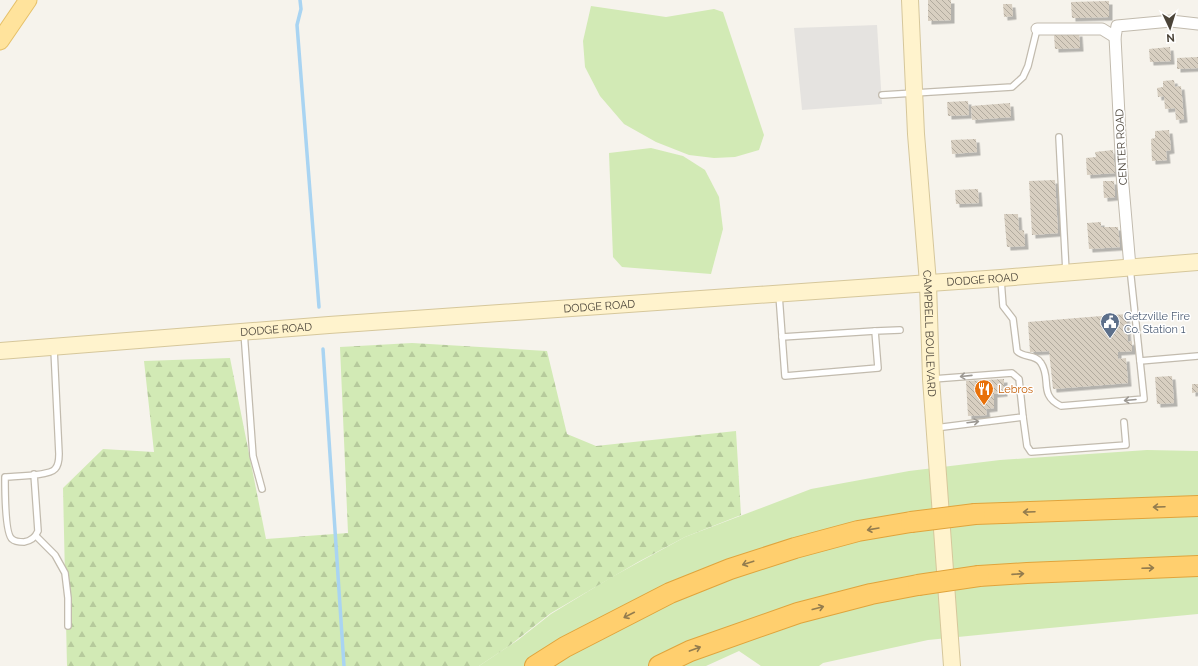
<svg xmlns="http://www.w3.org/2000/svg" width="1198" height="666" font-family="Raleway,sans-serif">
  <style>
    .green { fill: #d2eab5 }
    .forest { fill: url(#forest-firs) }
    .parking { fill: #e5e3e0 }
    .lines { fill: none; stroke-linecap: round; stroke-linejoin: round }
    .stream { stroke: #a9d4f2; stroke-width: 3.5 }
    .building { fill: url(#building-back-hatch); filter: url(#shadow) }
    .lane-casing { stroke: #c2bbae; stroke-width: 8 }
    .street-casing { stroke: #c2bbae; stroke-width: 13 }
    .secondary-casing { stroke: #d6c79b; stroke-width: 18 }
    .primary-casing { stroke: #e6c16a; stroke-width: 19 }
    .highway-casing { stroke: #e0a43c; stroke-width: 22 }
    .lane { stroke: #fff; stroke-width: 5.5 }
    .street { stroke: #fff; stroke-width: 11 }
    .secondary { stroke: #fff3cd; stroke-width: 16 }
    .primary { stroke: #ffe39c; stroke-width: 17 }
    .highway { stroke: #ffcf6e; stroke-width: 20 }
    .highway-bridge-casing { stroke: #e0a43c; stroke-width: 22; stroke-linecap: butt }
    .highway-bridge { stroke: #ffcf6e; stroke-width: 20 }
    .oneway { stroke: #9c9892 }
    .oneway2 { stroke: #937c4e }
    .labels { text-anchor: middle; stroke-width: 3; stroke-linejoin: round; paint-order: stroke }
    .street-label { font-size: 11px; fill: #4b4439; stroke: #fff }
    .service-label { font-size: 11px; fill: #4e5e75; stroke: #fff; text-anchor: start }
    .food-label { font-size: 11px; fill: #c56008; stroke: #fff; text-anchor: start }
  </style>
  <defs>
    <pattern id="forest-firs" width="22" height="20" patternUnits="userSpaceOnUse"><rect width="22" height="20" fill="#d2eab5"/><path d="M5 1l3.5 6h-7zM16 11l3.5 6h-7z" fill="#b6ca9c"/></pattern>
    <pattern id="building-back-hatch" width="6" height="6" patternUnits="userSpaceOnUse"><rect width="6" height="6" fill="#d8cfc1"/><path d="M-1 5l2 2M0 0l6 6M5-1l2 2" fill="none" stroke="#b1aa9e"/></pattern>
    <filter id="shadow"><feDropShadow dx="3.5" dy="3.5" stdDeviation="0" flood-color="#0004"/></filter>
  </defs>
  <rect width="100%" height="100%" fill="#f6f3ec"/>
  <g class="green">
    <polygon points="591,6 666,17 714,9 723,12 764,135 759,150 735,157 714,158 689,155 656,142 624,124 600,96 585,67 583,41"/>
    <polygon points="651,148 683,156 705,170 719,197 723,229 711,274 622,267 613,257 609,153"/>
    <polygon points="1147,450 1198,451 1198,614 1018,631 928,640 823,663 819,666 761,666 739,651 706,666 479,666 518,640 551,614 610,578 685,537 811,489 909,471 1000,460"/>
  </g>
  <polygon class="forest" points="412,343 547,351 567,434 596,446 736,431 741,515 685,537 638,562 551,613 509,646 479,666 67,666 63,488 103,449 154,452 144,361 230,358 266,539 348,533 340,347"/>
  <polygon class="parking" points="877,25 882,104 802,110 794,28"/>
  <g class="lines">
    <g class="stream">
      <polyline points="300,0 301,9 297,25 319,307"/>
      <polyline points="323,349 344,666"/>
    </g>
  </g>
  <g class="building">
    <polygon points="928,0 951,0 951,20 928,21"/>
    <polygon points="1109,1 1109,17 1072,18 1071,2"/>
    <polygon points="1003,4 1012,4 1013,16 1004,17"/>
    <polygon points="1079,33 1080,48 1055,49 1054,35"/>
    <polygon points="1170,47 1171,61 1150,62 1149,49"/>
    <polygon points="1198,57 1198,68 1177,69 1177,58"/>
    <polygon points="1174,80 1175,87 1181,86 1184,119 1176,120 1175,108 1165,109 1164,96 1158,97 1157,88 1163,87 1163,81"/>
    <polygon points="968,101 969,115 948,116 947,102"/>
    <polygon points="1010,103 1011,117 972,120 971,106"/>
    <polygon points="1169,130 1171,150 1166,151 1167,160 1152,161 1151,139 1155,138 1155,131"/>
    <polygon points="976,139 977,152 952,154 951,140"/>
    <polygon points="1113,150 1115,173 1087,175 1086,158 1096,157 1095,152"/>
    <polygon points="1055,180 1058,233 1032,235 1029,181"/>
    <polygon points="1103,181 1114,181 1115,197 1104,198"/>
    <polygon points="978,189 979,203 956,204 955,190"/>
    <polygon points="1004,214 1018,214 1019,231 1024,230 1025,246 1007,247"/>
    <polygon points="1101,222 1101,227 1118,227 1120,247 1089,249 1087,223"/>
    <polygon points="1126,314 1128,342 1132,341 1132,351 1118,352 1118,359 1126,358 1128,383 1053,389 1049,351 1030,352 1028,322"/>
    <polygon points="1172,376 1174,403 1157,404 1155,377"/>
    <polygon points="1004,379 1004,393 994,394 994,408 986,409 987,415 968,416 966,381"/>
    <polygon points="1192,384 1198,384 1198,392 1192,393"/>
  </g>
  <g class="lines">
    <g class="lane-casing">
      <g id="lane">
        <polyline points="882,95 1012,87 1023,77 1028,66 1037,29"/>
        <polyline points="1059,137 1066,272"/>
        <polyline points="1130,268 1140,361 1198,356"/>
        <path d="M1001,280l2,26 10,13 4,32c6,7 19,3 24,12 11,16 -3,32 20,43l83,-7 -4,-38"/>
        <polyline points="779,295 785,376 878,368 875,331 900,330"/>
        <polyline points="244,332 253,456 262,489"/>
        <polyline points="782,337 875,331"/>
        <polyline points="933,379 1012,373 1019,379 1023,417 935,428"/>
        <polyline points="1023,417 1027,446 1031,452 1126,445 1124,422"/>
        <path d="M34,474l4,57c-3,7 -7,10 -14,11 -4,0 -9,0 -12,-3 -7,-5 -7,-51 -7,-62 11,-1 44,-1 50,-8 4,-4 4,-10 4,-15l-5,-105"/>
        <polyline points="36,536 55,555 65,573 68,598 68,626"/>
      </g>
    </g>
    <g class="street-casing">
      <g id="street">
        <polyline points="1037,29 1102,29 1115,37"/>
        <polyline points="1130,267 1122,174 1115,37 1117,26 1171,21 1198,24"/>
      </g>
    </g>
    <g class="secondary-casing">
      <g id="secondary">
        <path id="s1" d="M910,0l6,134 12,149 3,96 21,287"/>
        <path id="s2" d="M0,351l329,-26 672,-47 197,-16"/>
      </g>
    </g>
    <g class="primary-casing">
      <polyline id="primary" points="0,41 28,0"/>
    </g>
    <g class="highway-casing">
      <g id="highway">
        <polyline points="975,514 1198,506"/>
        <polyline points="979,576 1027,573 1198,566"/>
        <polyline points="535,666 565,647 670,593 730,569 795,548 858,531 911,522"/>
        <polyline points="659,666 690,651 798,613 871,594 918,585"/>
      </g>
    </g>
    <use href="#lane" class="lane"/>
    <use href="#street" class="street"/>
    <use href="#secondary" class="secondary"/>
    <use href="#primary" class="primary"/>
    <use href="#highway" class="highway"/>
    <g class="highway-bridge-casing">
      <g id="highway-bridge">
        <polyline points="911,522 975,514"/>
        <polyline points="918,585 979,576"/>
      </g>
    </g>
    <use href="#highway-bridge" class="highway-bridge"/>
  </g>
  <defs><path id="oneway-shaft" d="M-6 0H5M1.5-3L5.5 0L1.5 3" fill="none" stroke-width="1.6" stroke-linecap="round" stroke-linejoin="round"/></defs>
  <g class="oneway">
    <use href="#oneway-shaft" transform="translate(966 376) rotate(174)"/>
    <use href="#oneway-shaft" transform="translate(1130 400) rotate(175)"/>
    <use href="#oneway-shaft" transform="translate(973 422) rotate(-7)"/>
  </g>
  <g class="oneway2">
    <use href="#oneway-shaft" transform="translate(1159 507) rotate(178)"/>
    <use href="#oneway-shaft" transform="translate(1029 512) rotate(178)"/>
    <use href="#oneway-shaft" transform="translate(873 529) rotate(170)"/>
    <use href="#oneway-shaft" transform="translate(748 563) rotate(162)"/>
    <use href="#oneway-shaft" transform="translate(1148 568) rotate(-2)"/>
    <use href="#oneway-shaft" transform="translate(1018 574) rotate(-4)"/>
    <use href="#oneway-shaft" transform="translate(818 608) rotate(-15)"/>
    <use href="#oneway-shaft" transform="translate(629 615) rotate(153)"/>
    <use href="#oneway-shaft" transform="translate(695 649) rotate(-20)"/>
  </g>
  <defs>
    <g id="civic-pin" transform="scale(1)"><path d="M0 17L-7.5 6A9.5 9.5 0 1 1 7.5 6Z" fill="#5c6f8a" stroke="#fff"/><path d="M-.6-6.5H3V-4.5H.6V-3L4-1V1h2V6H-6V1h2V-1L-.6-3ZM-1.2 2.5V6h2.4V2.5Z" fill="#fff"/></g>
    <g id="restaurant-pin" transform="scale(1)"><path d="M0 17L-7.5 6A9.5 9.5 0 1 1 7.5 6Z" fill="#e8710a" stroke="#fff"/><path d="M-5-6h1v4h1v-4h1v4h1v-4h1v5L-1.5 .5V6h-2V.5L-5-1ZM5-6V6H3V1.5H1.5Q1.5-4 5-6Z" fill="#fff"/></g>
  </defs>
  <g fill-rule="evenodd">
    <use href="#civic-pin" x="1110" y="322"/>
    <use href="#restaurant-pin" x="984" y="389"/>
  </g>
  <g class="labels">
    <g class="street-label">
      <text transform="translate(1121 147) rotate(-93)" y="4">CENTER ROAD</text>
      <text dy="4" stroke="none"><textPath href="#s2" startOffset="985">DODGE ROAD</textPath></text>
      <text dy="4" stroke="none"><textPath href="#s2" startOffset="601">DODGE ROAD</textPath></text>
      <text dy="4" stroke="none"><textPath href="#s2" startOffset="277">DODGE ROAD</textPath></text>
      <text dy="4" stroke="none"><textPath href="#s1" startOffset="334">CAMPBELL BOULEVARD</textPath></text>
    </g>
    <g class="service-label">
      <text x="1124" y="320">Getzville Fire<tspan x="1124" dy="13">Co. Station 1</tspan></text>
    </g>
    <g class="food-label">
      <text x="998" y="393">Lebros</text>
    </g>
  </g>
  <g transform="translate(1170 28) rotate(176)" stroke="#ffffff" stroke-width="3" paint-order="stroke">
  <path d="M0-3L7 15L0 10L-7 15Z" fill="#4b4439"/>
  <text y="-6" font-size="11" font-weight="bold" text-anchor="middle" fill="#4b4439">N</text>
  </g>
</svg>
